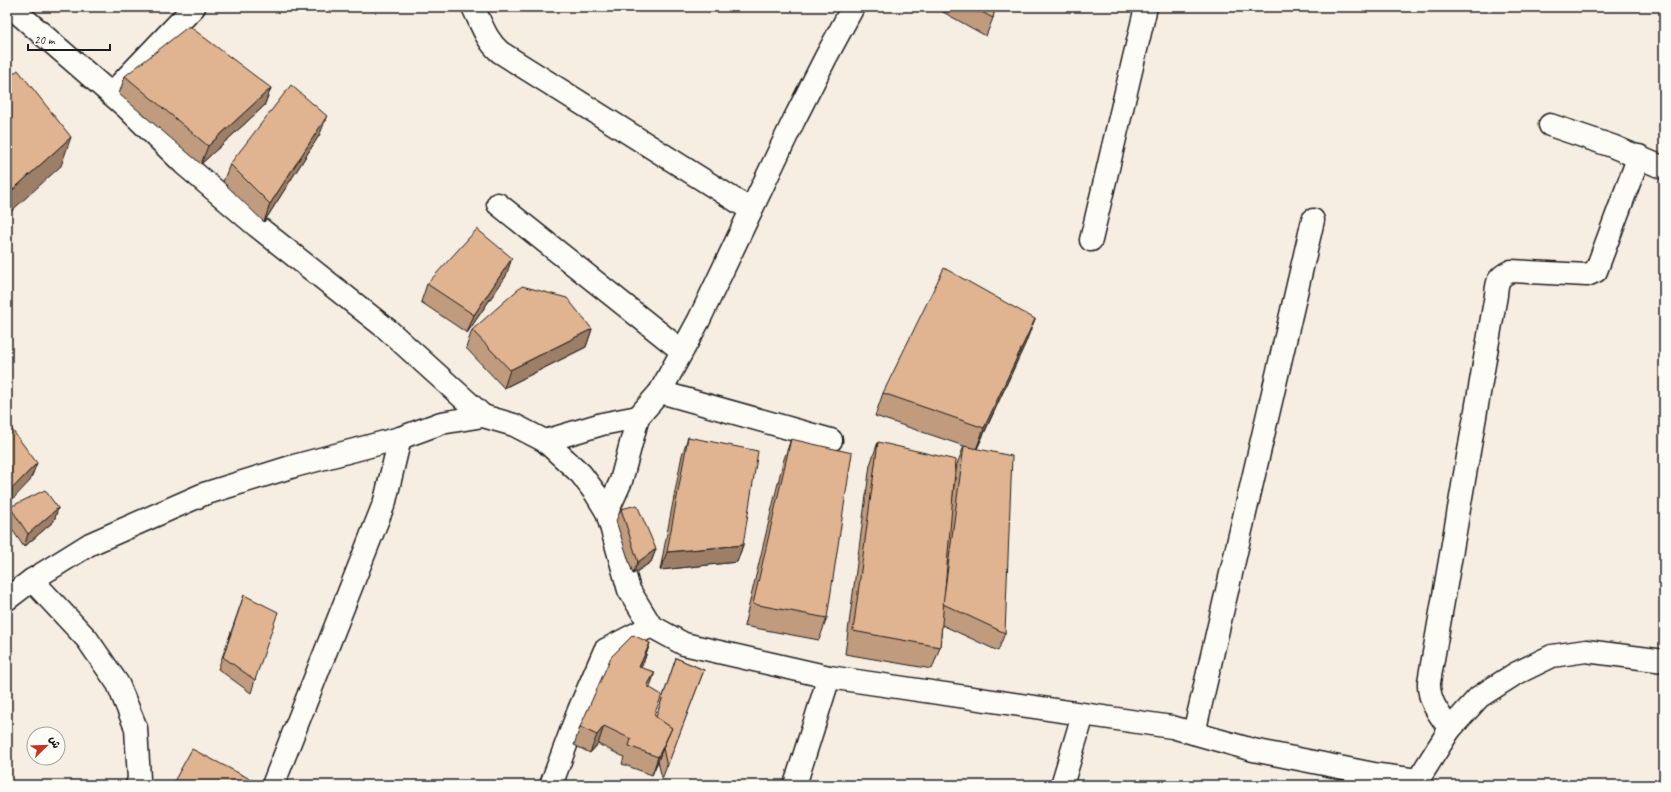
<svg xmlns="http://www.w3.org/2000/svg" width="1671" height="792" font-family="Caveat,'Playpen Sans Arabic',sans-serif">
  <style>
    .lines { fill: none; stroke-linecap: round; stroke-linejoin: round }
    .minor-casing { stroke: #1c1c1c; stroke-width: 25 }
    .minor { stroke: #fdfcf7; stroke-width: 22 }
    .wall { fill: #c19b7d; stroke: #1c1c1c }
    .shaded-wall { fill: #9d7e66; stroke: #1c1c1c }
    .building { fill: #e0b491; stroke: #1c1c1c }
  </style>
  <rect width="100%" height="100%" fill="#f7eee3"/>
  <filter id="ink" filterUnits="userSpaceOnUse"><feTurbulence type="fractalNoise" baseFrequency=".025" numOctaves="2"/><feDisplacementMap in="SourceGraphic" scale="8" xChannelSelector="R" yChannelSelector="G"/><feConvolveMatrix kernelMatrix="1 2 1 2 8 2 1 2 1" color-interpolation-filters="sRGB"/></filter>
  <g filter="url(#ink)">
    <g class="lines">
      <g class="minor-casing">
        <g id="minor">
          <polyline points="11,7 126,107 184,164 258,227 388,330 483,416"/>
          <path d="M473,7c8,16 13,33 27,45l251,158"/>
          <polyline points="111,94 194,7"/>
          <polyline points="1550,125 1612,146 1664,168"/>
          <polyline points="498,204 682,351"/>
          <polyline points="1091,240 1146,7"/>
          <polyline points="660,392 831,440"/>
          <polyline points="545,441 602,424 638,417"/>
          <polyline points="607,512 621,481 638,417 660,392 699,320 794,120 826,57 853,7"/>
          <polyline points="32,580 87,639 118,684 136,728 139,779 137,785"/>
          <polyline points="7,599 32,580 90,544 204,494 294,466 400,438 441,423 483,416 514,425 545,441 581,474 596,494 607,512 629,590 651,626 684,644 829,677 795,785"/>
          <polyline points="829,677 1172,727 1253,750 1379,775 1418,780 1450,729 1479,697 1515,674 1552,656 1586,651 1664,661"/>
          <path d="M1450,729c-11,-15 -22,-28 -21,-47l67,-387c1,-14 2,-18 15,-24l76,4 9,-4 43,-115"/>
          <polyline points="1194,733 1313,220"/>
          <polyline points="273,785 385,501 400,438"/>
          <polyline points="551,785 579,710 605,650 651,626"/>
          <polyline points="1062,785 1083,715"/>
        </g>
      </g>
      <use href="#minor" class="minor"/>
    </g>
    <g class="wall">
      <polygon points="934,7 995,7 993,18 986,36"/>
      <polygon points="125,76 271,88 264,106 201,164 119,94"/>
      <polygon points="320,134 264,222 223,182 230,164"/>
      <polygon points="506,276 467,333 421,302 427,284"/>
      <polygon points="592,329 586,347 504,388 466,348 472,330"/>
      <polygon points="1026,342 977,449 1005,633 998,651 942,625 940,647 932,669 845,654 870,465 878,442 951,509 957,464 964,446 875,416 883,393"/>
      <polygon points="688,437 743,545 737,562 660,570 682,455"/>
      <polygon points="791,439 827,618 819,640 744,626 783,462"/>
      <polygon points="10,507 58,508 54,521 24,547 7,522 7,516"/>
      <polygon points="621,509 656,549 651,562 633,574 616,521"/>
      <polygon points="244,595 255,680 251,693 218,669"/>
      <polygon points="650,643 644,661 640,668 649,688 654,716 656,717 676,658 704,670 662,779 658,761 652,775 622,764 624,757 598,744 590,753 574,745 580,727"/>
    </g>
    <g class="shaded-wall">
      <polygon points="271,88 264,106 201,164 208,146"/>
      <polygon points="327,116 320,134 264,222 270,204"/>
      <polygon points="71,137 61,166 7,215 7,195"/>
      <polygon points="512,258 506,276 467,333 474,315"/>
      <polygon points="1035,319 1026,342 976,450 984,428"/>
      <polygon points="592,329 586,347 504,388 510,370"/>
      <polygon points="37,463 30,481 7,505 7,494"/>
      <polygon points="58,508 54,521 24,547 28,534"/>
      <polygon points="743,545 737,562 660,570 667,552"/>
      <polygon points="656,549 651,562 633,574 638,562"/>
      <polygon points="650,643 644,661 632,685 639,667"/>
      <polygon points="655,672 649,690 647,686"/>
      <polygon points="604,726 598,744 590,753 597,735"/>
      <polygon points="672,728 663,748 658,761 652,775 658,757"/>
    </g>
    <g class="building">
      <polygon points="972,7 995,7 993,18"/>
      <polygon points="189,26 271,88 208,146 125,76"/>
      <polygon points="18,70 71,137 7,195 7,79"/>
      <polygon points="291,85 327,116 270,204 230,164"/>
      <polygon points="477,229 512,258 474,315 427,284"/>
      <polygon points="944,268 1035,319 984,428 883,393"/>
      <polygon points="522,286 567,298 592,329 510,370 472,330"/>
      <polygon points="7,423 37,463 7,494"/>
      <polygon points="688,437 758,451 743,545 667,552"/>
      <polygon points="791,439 852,453 827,618 753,604"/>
      <polygon points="878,442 956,460 940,647 853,631"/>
      <polygon points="964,446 1012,456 1005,633 943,604"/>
      <polygon points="45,490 58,508 28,534 10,507"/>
      <polygon points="637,505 656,549 638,562 621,509"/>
      <polygon points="244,595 278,612 255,680 223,657"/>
      <polygon points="633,635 650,643 639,667 655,672 647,686 662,695 654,715 672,728 658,757 629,746 631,739 604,726 597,735 580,727 611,657"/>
      <polygon points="676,658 704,670 667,767 663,748 672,728 656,717"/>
      <polygon points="192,749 254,781 253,785 172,785"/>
    </g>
  </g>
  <rect width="1671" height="792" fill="none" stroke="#fdfcf7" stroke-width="24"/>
  <rect x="12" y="12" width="1647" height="768" fill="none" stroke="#1c1c1c" stroke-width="1.5" filter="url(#ink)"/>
  <g transform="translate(46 746) rotate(67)"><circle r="19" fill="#fdfcf7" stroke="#a3a29f"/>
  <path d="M0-3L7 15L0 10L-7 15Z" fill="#c8321e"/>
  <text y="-6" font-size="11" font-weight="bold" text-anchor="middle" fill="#1c1c1c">ش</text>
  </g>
  <path d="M28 44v6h82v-6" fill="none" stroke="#1c1c1c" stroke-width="2"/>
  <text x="34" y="44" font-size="12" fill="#1c1c1c" stroke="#fdfcf7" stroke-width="3" paint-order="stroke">20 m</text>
</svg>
